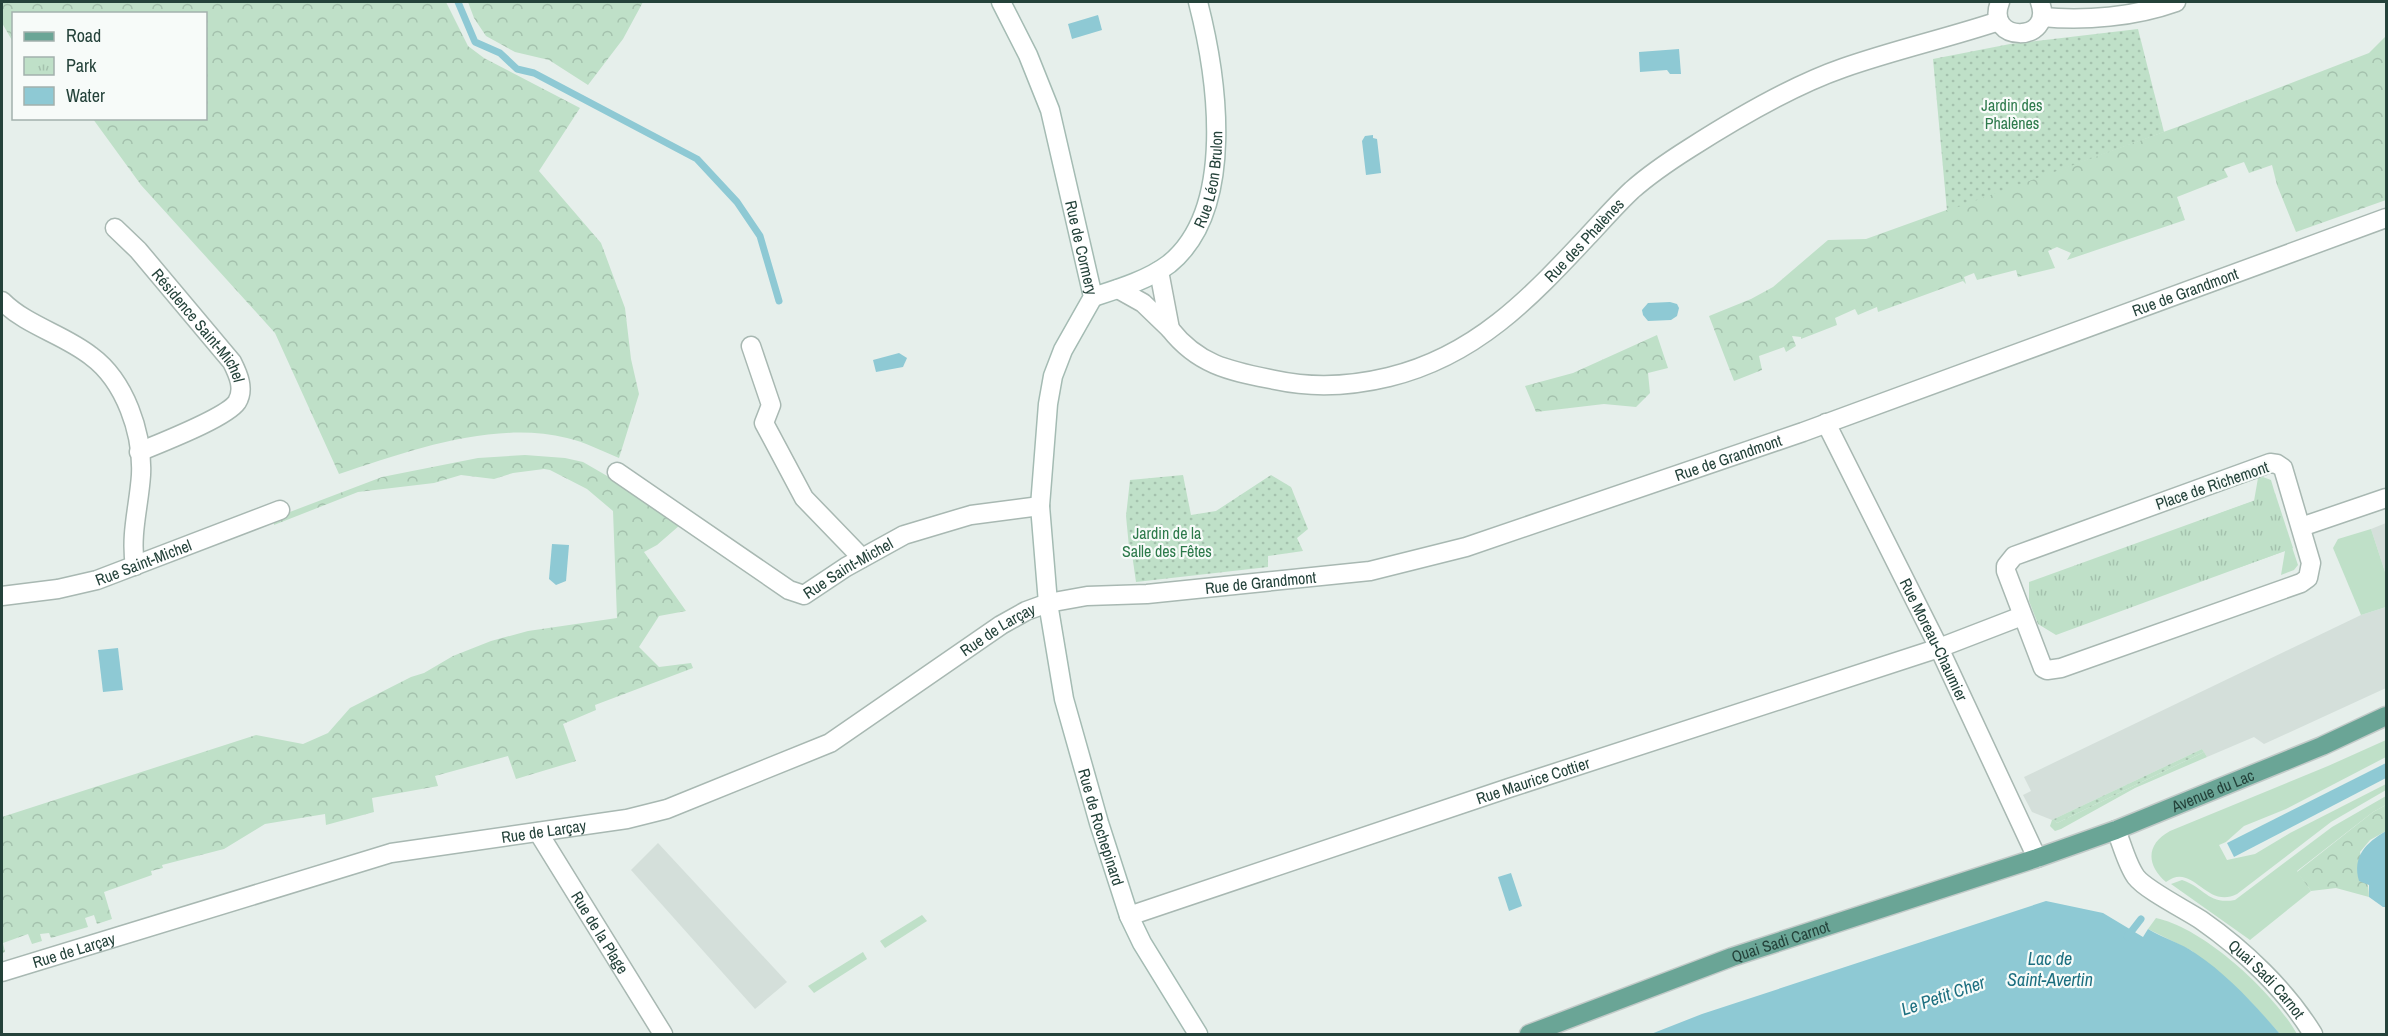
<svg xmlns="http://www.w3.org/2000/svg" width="2388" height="1036" font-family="'Archivo Narrow',sans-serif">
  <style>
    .built { fill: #d4dfda }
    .grass { fill: #bfe0c8 }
    .forest { fill: url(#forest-crowns) }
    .park { fill: url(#park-tufts) }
    .garden { fill: url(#garden-dots) }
    .water { fill: #8ec9d4 }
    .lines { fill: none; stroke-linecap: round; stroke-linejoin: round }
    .stream { stroke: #8ec9d4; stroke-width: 7 }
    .minor-casing { stroke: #a8b8b2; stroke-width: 21 }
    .tertiary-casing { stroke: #a8b8b2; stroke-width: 21 }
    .secondary-casing { stroke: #a4bbb3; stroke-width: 21 }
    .primary-casing { stroke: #c2cac8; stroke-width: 21 }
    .minor { stroke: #fff; stroke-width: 18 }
    .tertiary { stroke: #fff; stroke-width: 18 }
    .secondary { stroke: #fff; stroke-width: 18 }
    .primary { stroke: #6aa596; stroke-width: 18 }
    .labels { text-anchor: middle; stroke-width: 4.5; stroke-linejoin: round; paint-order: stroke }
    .park-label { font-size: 16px; fill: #2d7a4b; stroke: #f7fbf9 }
    .street-label { font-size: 16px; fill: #24423a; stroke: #f7fbf9 }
    .water-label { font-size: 18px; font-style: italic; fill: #1c6f80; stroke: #f7fbf9 }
  </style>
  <defs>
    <pattern id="forest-crowns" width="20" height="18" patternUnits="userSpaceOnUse" patternTransform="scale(1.5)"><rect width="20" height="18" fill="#bfe0c8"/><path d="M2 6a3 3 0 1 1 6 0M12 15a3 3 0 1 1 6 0" fill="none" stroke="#a4c1ad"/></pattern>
    <pattern id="park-tufts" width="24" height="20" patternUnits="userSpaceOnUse" patternTransform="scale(1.5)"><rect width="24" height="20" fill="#bfe0c8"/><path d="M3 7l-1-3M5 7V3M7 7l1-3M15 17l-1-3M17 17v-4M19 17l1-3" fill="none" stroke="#a4c1ad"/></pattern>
    <pattern id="garden-dots" width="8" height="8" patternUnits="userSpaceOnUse" patternTransform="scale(1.5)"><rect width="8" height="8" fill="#bfe0c8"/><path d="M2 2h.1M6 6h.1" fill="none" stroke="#a4c1ad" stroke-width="1.8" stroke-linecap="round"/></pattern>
  </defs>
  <rect width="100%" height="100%" fill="#e6efeb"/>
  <g class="built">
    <polygon points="2386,523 2386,575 2371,529"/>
    <polygon points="2386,607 2386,688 2264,744 2254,737 2207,757 2202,749 2052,820 2032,812 2023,795 2031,791 2024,777 2361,615"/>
    <polygon points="658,843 787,982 755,1009 631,870"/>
  </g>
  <g class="grass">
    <polygon points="2263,477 2271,480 2276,497 2215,515 2254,501 2258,478"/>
    <polygon points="2371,529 2386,575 2386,607 2361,615 2333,548 2338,539"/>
    <polygon points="2291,544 2298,565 2294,570 2281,575 2285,551 2235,569"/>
    <path d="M2386,740v17l-100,52 -42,17 -18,16 -7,3 8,15 28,-6 35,-21 96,-49v6l-55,32 -94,72c-31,16 -44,-33 -71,-12 -20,-17 -20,-38 4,-51l158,-65z"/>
    <polygon points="2204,752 2207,757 2135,788 2061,829 2055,831 2050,826 2052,820 2054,819 2057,823"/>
    <path d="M2386,796v9l-13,7 -76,59 14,20 -61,49 -79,-56 11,-4c22,7 26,25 53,20l97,-73z"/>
    <polygon points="922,915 927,921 885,948 880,941"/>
    <path d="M2156,918c48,10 117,74 141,116h-17l-31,-34 -57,-49 -44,-22z"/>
    <polygon points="863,952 867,959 814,993 808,986"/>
  </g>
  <g class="forest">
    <path d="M2,2h444l22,44 16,12 96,50 -41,63 62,72 24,65 6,51 8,35 -20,64c-17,-7 -34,-16 -52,-20 -74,-18 -158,13 -228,36l-64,-141 -134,-148 -48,-66 113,-1v-104h-192l-1,28 -11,-19z"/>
    <polygon points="468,2 643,2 623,39 588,85 549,60 515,52 486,36 474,18"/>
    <polygon points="2386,36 2386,200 2296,232 2277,185 2272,165 2249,173 2244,162 2224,169 2228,177 2177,197 2185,220 2067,260 2071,253 2057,247 2048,251 2055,268 2018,277 2016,270 1977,280 1974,273 1964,277 1966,284 1963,281 1878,312 1877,307 1858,315 1855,309 1835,318 1837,325 1801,339 1801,337 1792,336 1796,346 1786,352 1784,347 1759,356 1762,370 1734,381 1709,316 1751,299 1773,287 1828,240 1866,239 2180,126 2369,53"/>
    <polygon points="1657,335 1668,368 1648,373 1650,393 1636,407 1604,404 1536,412 1525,386 1573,373"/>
    <polygon points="525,455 565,458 583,462 628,488 680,525 657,545 644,552 686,611 659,616 639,647 659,667 691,663 693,668 595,705 596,710 563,724 576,761 516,779 508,756 435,776 438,786 372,798 374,812 326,825 325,814 265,824 224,849 162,865 163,868 151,871 152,875 104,892 112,919 97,924 94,915 85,918 88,927 51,938 49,933 40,934 42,941 32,944 28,934 3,943 5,952 2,953 2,817 256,735 303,744 328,733 350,708 411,677 424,673 453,656 491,641 528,631 617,618 613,511 587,489 550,470 544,469 513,473 494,479 461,475 434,483 358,492 274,525 274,518 382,477 478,458"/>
    <path d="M2386,805v26l-16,9 -10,12c3,16 9,31 9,45l-33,-9 -25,3 -14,-19 76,-60z"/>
  </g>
  <polygon class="park" points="2275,493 2293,548 2056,635 2038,624 2029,601 2029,582"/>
  <g class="garden">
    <polygon points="2138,29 2164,132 1947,211 1933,59 2010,44"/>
    <polygon points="1183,475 1191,515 1216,511 1271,475 1291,487 1308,529 1297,538 1303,551 1268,556 1268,567 1136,582 1131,547 1129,547 1126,516 1130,480"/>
    <polygon points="2202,749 2204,752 2057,823 2054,819"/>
  </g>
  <g class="water">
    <polygon points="1098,15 1102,30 1072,39 1068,24"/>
    <polygon points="1679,49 1681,74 1670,74 1667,70 1640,72 1639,52"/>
    <polygon points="1373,135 1373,138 1377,139 1381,173 1366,175 1362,141 1365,136"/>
    <polygon points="1670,302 1677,304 1679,308 1677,316 1671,320 1648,321 1643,315 1642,310 1648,303"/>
    <polygon points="899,353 907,358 903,367 876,372 873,360"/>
    <polygon points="552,544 569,545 566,581 556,585 549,579"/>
    <polygon points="118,648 123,690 103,692 98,650"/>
    <polygon points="2386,763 2386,778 2234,857 2227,843"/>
    <path d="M2386,831v76h-3l-14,-10v-12l-10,-4c-7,-25 7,-38 27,-50z"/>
    <polygon points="1511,873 1522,906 1509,911 1498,877"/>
    <path d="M2046,901l57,12 40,24 5,-8c15,9 33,14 47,24 33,22 59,51 85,81h-629l51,-20z"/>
  </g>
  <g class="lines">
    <g class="stream">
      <polyline points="458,2 475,42 500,53 517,69 534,73 697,159 737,202 760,236 779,301"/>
      <polyline points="2127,937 2141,919"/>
    </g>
    <g class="minor-casing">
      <g id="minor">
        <path d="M2000,2c-16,41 55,42 40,0"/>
        <path d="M2042,17c43,4 92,0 134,-15"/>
        <path id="s1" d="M115,228l23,22 94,112c6,12 13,27 5,40 -11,16 -77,41 -98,50"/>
        <polyline points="1118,289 1143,303 1170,329 1159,271"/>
        <path d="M2,301c25,25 61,33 89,55 34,25 52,77 50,119 -2,31 -11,59 -6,91"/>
        <path id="s2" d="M1170,329c29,37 61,42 105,51 37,8 77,6 114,-3 87,-21 141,-79 200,-142 14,-15 28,-31 43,-45 17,-15 39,-30 58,-42 47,-30 101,-62 153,-80 51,-18 105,-30 156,-47"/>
        <polyline points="751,346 771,405 764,423 804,498 862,558"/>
        <path id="s3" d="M1826,423l113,225 98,210"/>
        <polygon points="2270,463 2277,464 2283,468 2311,563 2308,578 2301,583 2061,668 2047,670 2043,668 2006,571 2006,566 2014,556"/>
        <path id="s4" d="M617,472l172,118 15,5 42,-28 58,-32 67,-20 69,-9"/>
        <polyline points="2301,527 2386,498"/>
        <path id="s5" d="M2,596l56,-7 39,-9 183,-70"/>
        <path id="s6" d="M2116,830c6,14 11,35 20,47 10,13 50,33 65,43 43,30 85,70 112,114"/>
        <path id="s7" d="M538,832l125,202"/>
        <path id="s8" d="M1129,916l380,-128 430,-140 83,-32"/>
      </g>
    </g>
    <g class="tertiary-casing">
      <g id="tertiary">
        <path id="s9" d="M2,972l389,-119 236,-34 40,-10 163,-66 171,-118 25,-14 22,-8 39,-7 60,-2 223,-23 96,-24 337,-115 583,-214"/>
      </g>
    </g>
    <g class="secondary-casing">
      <g id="secondary">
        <path id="s10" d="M1001,2l27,53 22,55 43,187 -30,53 -10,26 -5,28 -8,102 8,97 16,96 35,124 30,93 13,27 56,91"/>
        <path id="s11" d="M1093,297c25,-8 55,-17 76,-33 68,-55 48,-188 29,-262"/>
      </g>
    </g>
    <g class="primary-casing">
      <g id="primary">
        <path id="s12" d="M1529,1034l203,-77 305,-99 79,-28 206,-84 64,-30"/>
      </g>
    </g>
    <use href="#minor" class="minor"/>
    <use href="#tertiary" class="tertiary"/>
    <use href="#secondary" class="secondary"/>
    <use href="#primary" class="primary"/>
  </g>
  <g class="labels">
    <g class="park-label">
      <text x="2012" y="111">Jardin des<tspan x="2012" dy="18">Phalènes</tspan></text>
      <text x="1167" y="539">Jardin de la<tspan x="1167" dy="18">Salle des Fêtes</tspan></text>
    </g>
    <g class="street-label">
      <text dy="6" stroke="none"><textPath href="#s11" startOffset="180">Rue Léon Brulon</textPath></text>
      <text dy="6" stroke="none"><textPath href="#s2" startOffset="477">Rue des Phalènes</textPath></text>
      <text dy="6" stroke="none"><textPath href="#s10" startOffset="260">Rue de Cormery</textPath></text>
      <text dy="6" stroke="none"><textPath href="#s9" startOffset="2308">Rue de Grandmont</textPath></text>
      <text dy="6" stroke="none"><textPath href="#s1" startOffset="129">Résidence Saint-Michel</textPath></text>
      <text dy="6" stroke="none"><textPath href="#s9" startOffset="1822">Rue de Grandmont</textPath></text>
      <text transform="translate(2212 485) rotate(-19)" y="6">Place de Richemont</text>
      <text dy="6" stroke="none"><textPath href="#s5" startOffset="146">Rue Saint-Michel</textPath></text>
      <text dy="6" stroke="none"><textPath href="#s4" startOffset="276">Rue Saint-Michel</textPath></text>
      <text dy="6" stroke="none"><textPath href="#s9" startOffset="1336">Rue de Grandmont</textPath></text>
      <text dy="6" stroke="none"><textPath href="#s9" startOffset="1065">Rue de Larçay</textPath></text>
      <text dy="6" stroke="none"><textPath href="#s3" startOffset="242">Rue Moreau-Chaumier</textPath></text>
      <text dy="6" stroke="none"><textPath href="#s8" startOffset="426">Rue Maurice Cottier</textPath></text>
      <text dy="6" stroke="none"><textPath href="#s12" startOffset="726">Avenue du Lac</textPath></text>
      <text dy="6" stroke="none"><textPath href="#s10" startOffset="858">Rue de Rochepinard</textPath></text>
      <text dy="6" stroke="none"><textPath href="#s9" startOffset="561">Rue de Larçay</textPath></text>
      <text dy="6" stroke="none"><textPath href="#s7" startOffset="118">Rue de la Plage</textPath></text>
      <text dy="6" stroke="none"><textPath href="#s12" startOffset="268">Quai Sadi Carnot</textPath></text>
      <text dy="6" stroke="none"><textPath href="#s9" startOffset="75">Rue de Larçay</textPath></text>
      <text dy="6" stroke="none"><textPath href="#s6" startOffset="218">Quai Sadi Carnot</textPath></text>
    </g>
    <g class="water-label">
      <text x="2050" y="965">Lac de<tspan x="2050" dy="21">Saint-Avertin</tspan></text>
      <text transform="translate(1943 996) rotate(-19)" y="6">Le Petit Cher</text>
    </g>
  </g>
  <rect width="2388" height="1036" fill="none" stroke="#24423a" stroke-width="6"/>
  <rect x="12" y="12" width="195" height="108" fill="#f7fbf9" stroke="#a3b1ad" stroke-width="1.5"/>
  <rect x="24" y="32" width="30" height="9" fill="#6aa596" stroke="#a3b1ad" stroke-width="1.5"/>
  <text x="66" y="42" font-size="18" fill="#24423a">Road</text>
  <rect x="24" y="57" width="30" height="18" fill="url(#park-tufts)" stroke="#a3b1ad" stroke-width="1.5"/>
  <text x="66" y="72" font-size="18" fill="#24423a">Park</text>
  <rect x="24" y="87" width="30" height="18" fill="#8ec9d4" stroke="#a3b1ad" stroke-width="1.5"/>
  <text x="66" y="102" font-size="18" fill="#24423a">Water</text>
</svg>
